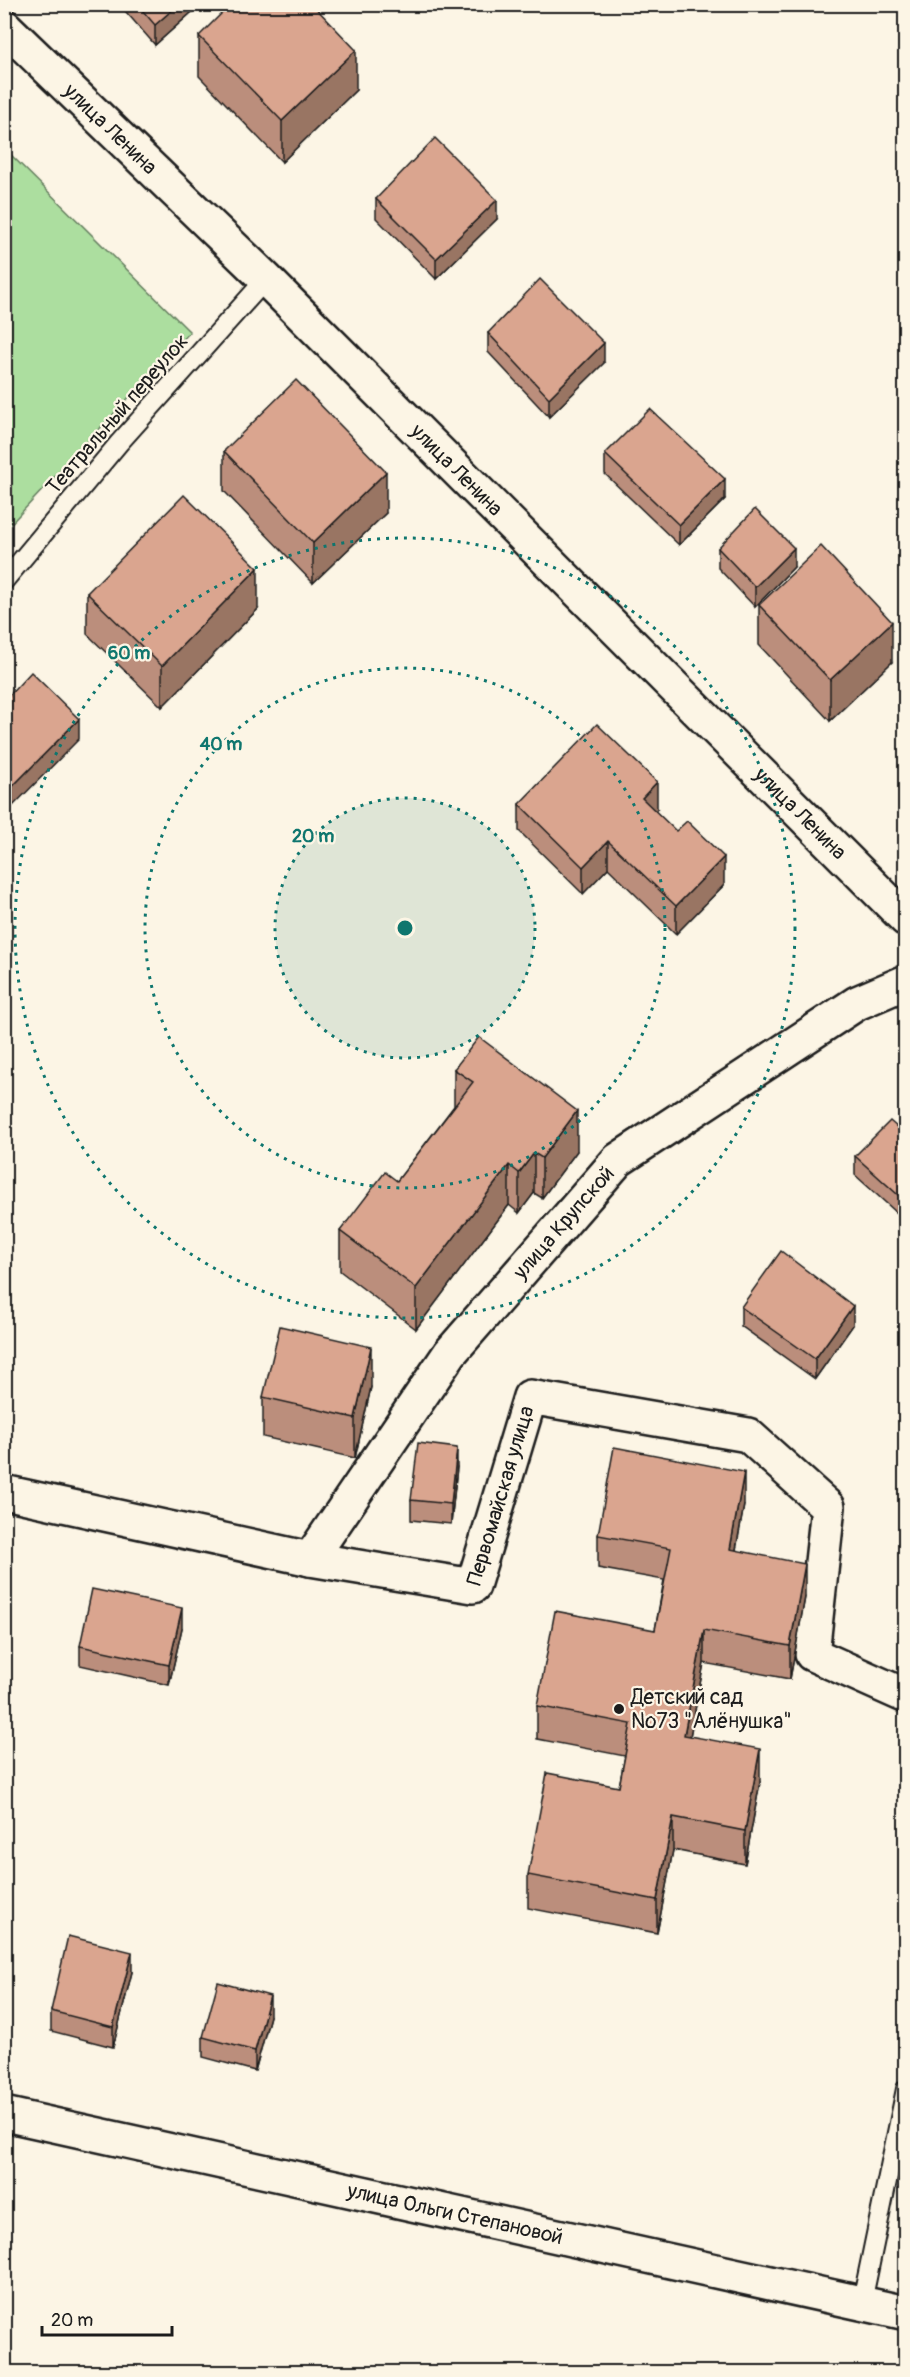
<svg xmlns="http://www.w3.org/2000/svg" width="910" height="2377" font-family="Pangolin,sans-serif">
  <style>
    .green { fill: #acde9f; stroke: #647d5e; stroke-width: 1.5 }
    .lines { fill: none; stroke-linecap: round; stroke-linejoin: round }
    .lane-casing { stroke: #1c1c1c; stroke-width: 22 }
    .street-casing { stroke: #1c1c1c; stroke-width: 38 }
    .lane { stroke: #fcf5e5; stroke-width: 18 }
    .street { stroke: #fcf5e5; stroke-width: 33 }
    .wall { fill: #bb8e7b; stroke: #1c1c1c; stroke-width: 1.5 }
    .shaded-wall { fill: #997464; stroke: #1c1c1c; stroke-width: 1.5 }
    .building { fill: #daa58f; stroke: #1c1c1c; stroke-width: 1.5 }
    .ring { fill: none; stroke: #0f766e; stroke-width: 3; stroke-dasharray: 3 6 }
    .poi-dot { fill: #1c1c1c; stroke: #fcf5e5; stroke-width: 2 }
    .labels { text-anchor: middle; stroke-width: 4.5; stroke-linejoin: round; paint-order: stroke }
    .street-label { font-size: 21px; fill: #1c1c1c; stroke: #fcf5e5 }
    .poi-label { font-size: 21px; fill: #1c1c1c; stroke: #fcf5e5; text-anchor: start }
    .centre { fill: #0f766e; stroke: #fcf5e5; stroke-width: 3 }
    .ring-label { font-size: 18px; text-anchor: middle; font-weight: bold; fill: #0f766e; stroke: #fcf5e5; stroke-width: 4.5; stroke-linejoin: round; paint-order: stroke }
  </style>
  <rect width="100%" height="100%" fill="#fcf5e5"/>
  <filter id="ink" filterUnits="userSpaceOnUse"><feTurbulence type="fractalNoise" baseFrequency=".0167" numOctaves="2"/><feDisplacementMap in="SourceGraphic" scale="12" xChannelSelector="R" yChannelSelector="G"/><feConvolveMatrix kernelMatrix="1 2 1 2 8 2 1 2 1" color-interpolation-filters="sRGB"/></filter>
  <g filter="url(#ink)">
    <polygon class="green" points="5,149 190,332 5,530 4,530"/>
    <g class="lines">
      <g class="lane-casing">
        <g id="lane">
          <polyline points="4,581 119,443 266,279"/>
          <polyline points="862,2302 906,2089"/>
        </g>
      </g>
      <g class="street-casing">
        <g id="street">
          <path id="s1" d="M4,26l262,253 640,640"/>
          <path id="s2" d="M4,1492l306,67 163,27 57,-189 218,38 80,72 -16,147 94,42"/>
          <path id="s3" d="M310,1559l140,-206 168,-193 239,-157 49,-21"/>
          <path id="s4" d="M4,2114l902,199"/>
        </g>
      </g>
      <use href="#lane" class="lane"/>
      <use href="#street" class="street"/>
    </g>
    <g class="wall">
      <polygon points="119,4 201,4 155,45"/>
      <polygon points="199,36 356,90 282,162 199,76"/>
      <polygon points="376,199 497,219 436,279 376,218"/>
      <polygon points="488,333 604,363 549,417 488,352"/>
      <polygon points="224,451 386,513 313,583 224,491"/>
      <polygon points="605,454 725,499 679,545 605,474"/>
      <polygon points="718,548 794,567 755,607 718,568"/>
      <polygon points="87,593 258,609 162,707 87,634"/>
      <polygon points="759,605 892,662 830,721 759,645"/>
      <polygon points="906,781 906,812 900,806 900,787"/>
      <polygon points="519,804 657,809 655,811 724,885 676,934 608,868 583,894 519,831"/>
      <polygon points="454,1069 577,1151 542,1198 534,1193 519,1213 509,1205 416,1329 340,1271 340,1231 397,1181 454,1106"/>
      <polygon points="906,1135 906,1221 855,1175 855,1156"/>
      <polygon points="741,1307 853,1325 815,1379 741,1326"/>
      <polygon points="371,1387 355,1458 263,1437 263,1397"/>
      <polygon points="457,1467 451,1524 411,1520 411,1500"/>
      <polygon points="744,1505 736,1550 805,1597 790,1679 704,1663 690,1736 760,1782 745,1864 673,1850 657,1933 528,1908 528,1875 619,1787 625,1756 537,1739 537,1706 655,1630 664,1580 598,1568 598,1535"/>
      <polygon points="182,1628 169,1685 80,1665 80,1646"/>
      <polygon points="132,1972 113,2047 51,2031 51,2011"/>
      <polygon points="270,2016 255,2071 203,2057 203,2037"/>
    </g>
    <g class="shaded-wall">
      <polygon points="179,4 201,4 155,45 155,25"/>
      <polygon points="356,50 356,90 282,162 282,121"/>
      <polygon points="497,200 497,219 436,279 436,259"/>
      <polygon points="604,343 604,363 549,417 549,398"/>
      <polygon points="386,472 386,513 313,583 313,543"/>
      <polygon points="725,479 725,499 679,545 679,525"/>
      <polygon points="794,548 794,567 755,607 755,587"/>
      <polygon points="258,568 258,609 162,707 162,666"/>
      <polygon points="892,622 892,662 830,721 830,680"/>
      <polygon points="79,719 79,739 4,815 4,795"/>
      <polygon points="657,782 657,809 642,825 642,798"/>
      <polygon points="608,841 608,868 583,894 583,867"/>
      <polygon points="724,857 724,885 676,934 676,906"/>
      <polygon points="577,1111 577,1151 542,1198 542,1158"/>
      <polygon points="534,1153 534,1193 519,1213 519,1173"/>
      <polygon points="509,1165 509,1205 416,1329 416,1288"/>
      <polygon points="853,1306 853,1325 815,1379 815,1359"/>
      <polygon points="371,1347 371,1387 355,1458 355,1418"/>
      <polygon points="457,1448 457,1467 451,1524 451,1504"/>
      <polygon points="744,1472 744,1505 730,1582 730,1549"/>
      <polygon points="805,1564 805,1597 790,1679 790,1646"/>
      <polygon points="182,1608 182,1628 169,1685 169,1665"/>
      <polygon points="704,1630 704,1663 684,1768 684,1735"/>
      <polygon points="760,1749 760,1782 745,1864 745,1831"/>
      <polygon points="673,1817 673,1850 657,1933 657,1900"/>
      <polygon points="132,1952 132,1972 113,2047 113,2027"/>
      <polygon points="270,1996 270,2016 255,2071 255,2051"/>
    </g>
    <g class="building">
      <polygon points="137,4 179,4 155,25"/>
      <polygon points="231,4 312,4 356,50 282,121 199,36"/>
      <polygon points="435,138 497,200 436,259 376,199"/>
      <polygon points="540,279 604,343 549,398 488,333"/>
      <polygon points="296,380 386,472 313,543 224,451"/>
      <polygon points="650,409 725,479 679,525 605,454"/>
      <polygon points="184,495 258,568 162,666 87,593"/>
      <polygon points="755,509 794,548 755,587 718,548"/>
      <polygon points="821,546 892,622 830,680 759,605"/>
      <polygon points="31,672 79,719 4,795 4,701"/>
      <polygon points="597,724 657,782 642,798 676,831 687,821 724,857 676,906 608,841 583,867 519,804"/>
      <polygon points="906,781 906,793 900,787"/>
      <polygon points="479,1037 577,1111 542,1158 534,1153 519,1173 509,1165 416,1288 340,1231 385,1172 397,1181 473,1082 454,1069"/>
      <polygon points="890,1121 906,1135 906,1202 855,1156"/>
      <polygon points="781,1251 853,1306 815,1359 741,1307"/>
      <polygon points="280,1326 371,1347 355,1418 263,1397"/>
      <polygon points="418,1443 457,1448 451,1504 411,1500"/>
      <polygon points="614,1447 744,1472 730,1549 805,1564 790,1646 704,1630 684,1735 760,1749 745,1831 673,1817 657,1900 528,1875 547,1773 619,1787 631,1724 537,1706 555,1611 655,1630 671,1548 598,1535"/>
      <polygon points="92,1589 182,1608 169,1665 80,1646"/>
      <polygon points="68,1936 132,1952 113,2027 51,2011"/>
      <polygon points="218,1982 270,1996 255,2051 203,2037"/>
    </g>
  </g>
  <circle cx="405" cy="928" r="130" fill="#0f766e" fill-opacity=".12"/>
  <g class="ring">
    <circle cx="405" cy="928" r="130"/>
    <circle cx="405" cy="928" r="260"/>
    <circle cx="405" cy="928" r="390"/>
  </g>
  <circle class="poi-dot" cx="619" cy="1709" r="6"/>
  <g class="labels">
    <g class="street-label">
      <text dy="7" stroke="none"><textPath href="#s1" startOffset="148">улица Ленина</textPath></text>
      <text transform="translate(117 414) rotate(-49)" y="7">Театральный переулок</text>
      <text dy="7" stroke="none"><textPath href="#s1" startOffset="634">улица Ленина</textPath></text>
      <text dy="7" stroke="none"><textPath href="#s1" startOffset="1120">улица Ленина</textPath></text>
      <text dy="7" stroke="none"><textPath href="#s3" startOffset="422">улица Крупской</textPath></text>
      <text dy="7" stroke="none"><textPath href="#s2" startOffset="573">Первомайская улица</textPath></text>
      <text dy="7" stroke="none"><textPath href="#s4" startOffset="462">улица Ольги Степановой</textPath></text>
    </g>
    <g class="poi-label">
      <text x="631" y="1704">Детский сад<tspan x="631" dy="24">№73 "Алёнушка"</tspan></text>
    </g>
  </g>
  <circle cx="405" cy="928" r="9" class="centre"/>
  <g class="ring-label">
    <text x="129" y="659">60 m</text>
    <text x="221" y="750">40 m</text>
    <text x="313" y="842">20 m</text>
  </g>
  <rect width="910" height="2377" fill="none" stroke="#fcf5e5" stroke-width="24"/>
  <rect x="12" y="12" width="886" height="2353" fill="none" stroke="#1c1c1c" stroke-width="2" filter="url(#ink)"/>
  <path d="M42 2326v9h130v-9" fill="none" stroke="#1c1c1c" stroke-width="3"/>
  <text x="51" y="2326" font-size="18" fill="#1c1c1c" stroke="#fcf5e5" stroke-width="4.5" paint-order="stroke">20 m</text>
</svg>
